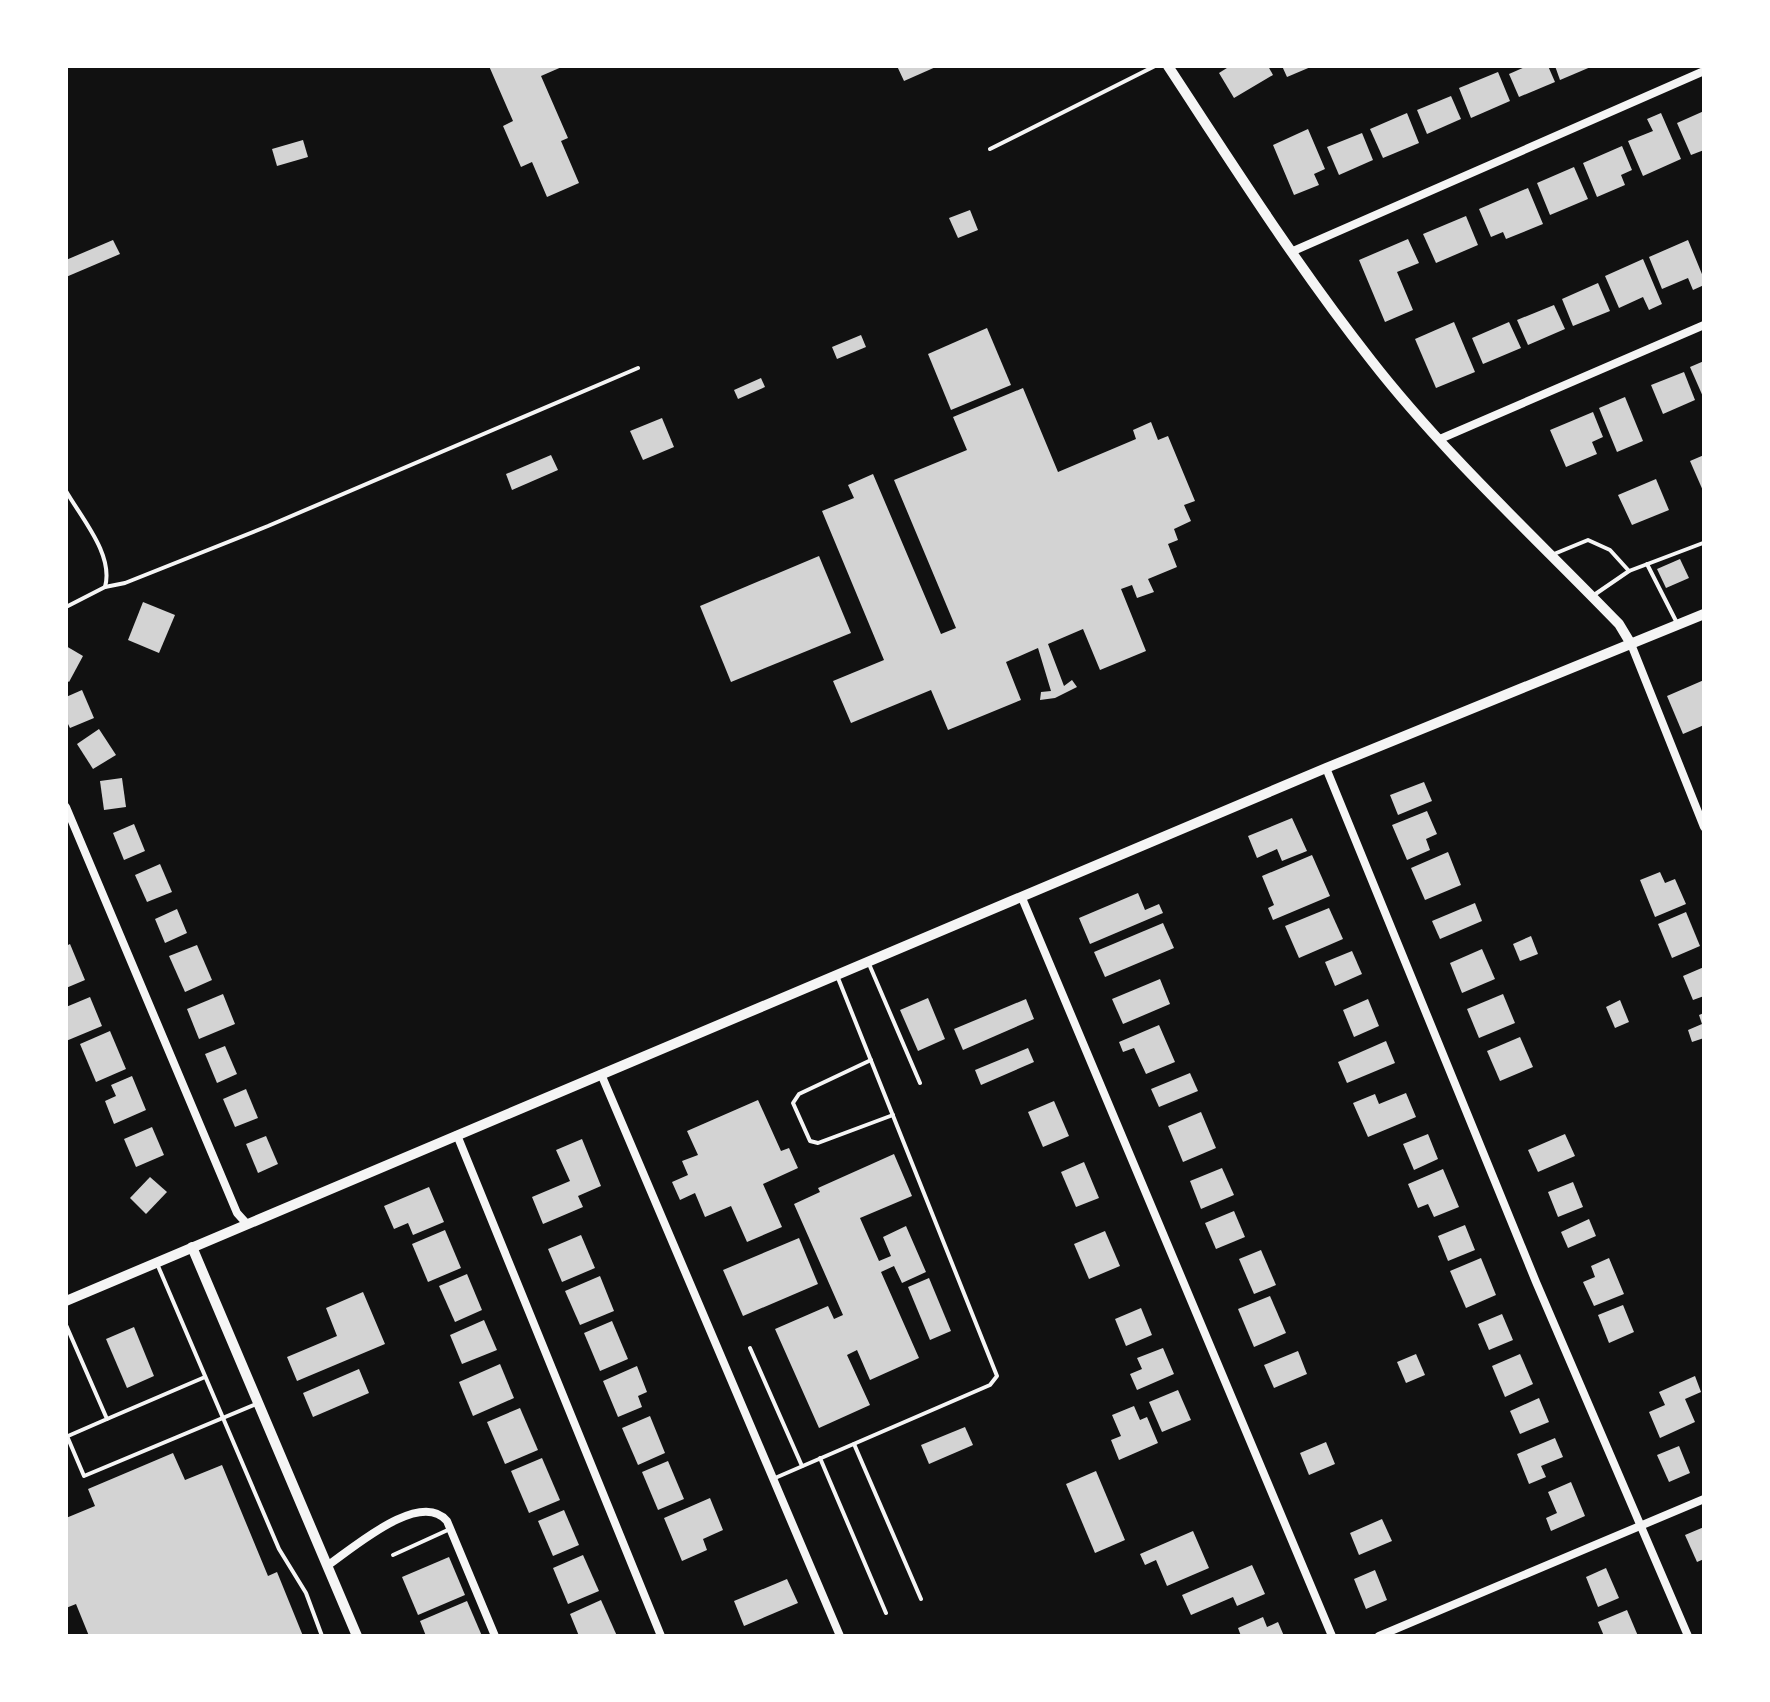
<svg xmlns="http://www.w3.org/2000/svg" width="1770" height="1702" font-family="Arial,sans-serif">
  <style>
    .building { fill: #d3d3d3 }
    .lines { fill: none; stroke-linecap: round; stroke-linejoin: round }
    .service { stroke: #f5f5f5; stroke-width: 4 }
    .minor { stroke: #f5f5f5; stroke-width: 8 }
    .tertiary { stroke: #f5f5f5; stroke-width: 10 }
  </style>
  <rect width="100%" height="100%" fill="#111"/>
  <g class="building">
    <polygon points="489,66 564,66 541,76 568,138 561,141 579,183 547,197 532,162 521,167 503,126 513,121"/>
    <polygon points="897,66 938,66 904,81"/>
    <polygon points="1230,66 1268,66 1273,75 1234,98 1219,73"/>
    <polygon points="1282,66 1313,66 1287,77"/>
    <polygon points="1527,66 1548,66 1555,82 1519,97 1509,74"/>
    <polygon points="1555,66 1593,66 1560,80"/>
    <polygon points="1498,72 1510,101 1471,118 1459,88"/>
    <polygon points="1451,96 1461,119 1427,134 1417,110"/>
    <polygon points="1704,111 1704,150 1691,155 1677,123"/>
    <polygon points="1407,113 1419,143 1383,158 1370,129"/>
    <polygon points="1661,113 1681,159 1643,176 1628,141 1653,131 1647,119"/>
    <polygon points="1308,129 1325,169 1314,174 1319,185 1294,195 1273,145"/>
    <polygon points="1362,133 1373,160 1339,175 1327,147"/>
    <polygon points="303,140 308,157 277,166 272,149"/>
    <polygon points="1622,146 1632,170 1621,175 1625,185 1597,197 1583,163"/>
    <polygon points="1574,167 1588,199 1550,215 1537,183"/>
    <polygon points="1528,188 1543,224 1506,239 1503,232 1491,237 1479,209"/>
    <polygon points="970,210 978,230 958,238 949,218"/>
    <polygon points="1466,216 1478,245 1436,263 1423,234"/>
    <polygon points="1408,239 1419,263 1397,272 1413,310 1385,322 1359,260"/>
    <polygon points="113,240 120,254 66,277 66,260"/>
    <polygon points="1688,240 1704,279 1704,285 1693,290 1688,278 1662,289 1649,257"/>
    <polygon points="1643,259 1662,304 1649,310 1643,297 1619,308 1605,276"/>
    <polygon points="1598,283 1610,311 1573,326 1562,299"/>
    <polygon points="1554,305 1565,329 1528,345 1517,320"/>
    <polygon points="1454,322 1475,372 1436,388 1415,339"/>
    <polygon points="1509,322 1521,348 1483,364 1472,338"/>
    <polygon points="987,328 1011,385 951,410 928,354"/>
    <polygon points="861,335 866,347 837,359 832,347"/>
    <polygon points="1704,361 1704,399 1690,367"/>
    <polygon points="1684,372 1695,400 1663,414 1651,385"/>
    <polygon points="761,378 765,387 738,399 734,390"/>
    <polygon points="1023,388 1058,472 1136,439 1133,430 1151,422 1158,440 1168,436 1195,501 1184,505 1191,521 1174,529 1178,540 1168,544 1177,567 1148,579 1154,592 1137,598 1132,585 1121,589 1146,651 1100,670 1083,629 1048,644 1064,686 1072,680 1077,687 1055,698 1040,700 1041,692 1051,691 1038,648 1006,662 1021,700 948,730 931,690 851,723 833,681 884,660 822,511 854,498 848,485 873,474 941,634 956,628 894,480 967,450 953,417"/>
    <polygon points="1625,397 1643,441 1617,452 1599,408"/>
    <polygon points="1593,412 1603,437 1592,442 1597,454 1566,467 1550,430"/>
    <polygon points="662,418 674,447 643,460 630,431"/>
    <polygon points="551,455 558,470 512,490 506,474"/>
    <polygon points="1704,455 1704,493 1690,461"/>
    <polygon points="1656,479 1669,510 1632,525 1618,495"/>
    <polygon points="819,556 851,633 731,682 700,606"/>
    <polygon points="1680,559 1689,578 1666,588 1657,569"/>
    <polygon points="143,602 175,615 159,653 128,640"/>
    <polygon points="66,646 83,656 69,682 66,680"/>
    <polygon points="1704,680 1704,725 1683,734 1667,696"/>
    <polygon points="82,690 94,718 70,728 66,720 66,697"/>
    <polygon points="99,729 116,755 93,769 77,744"/>
    <polygon points="122,778 126,807 104,810 100,781"/>
    <polygon points="1424,782 1432,801 1398,815 1390,795"/>
    <polygon points="1427,811 1437,834 1426,839 1430,850 1407,860 1392,825"/>
    <polygon points="1292,818 1307,851 1282,861 1277,849 1257,858 1248,836"/>
    <polygon points="134,824 145,851 124,860 113,833"/>
    <polygon points="1448,852 1461,885 1425,900 1411,868"/>
    <polygon points="1312,855 1330,896 1273,920 1268,908 1274,905 1262,876"/>
    <polygon points="160,864 172,892 147,902 135,875"/>
    <polygon points="1660,872 1665,883 1675,879 1686,904 1655,917 1640,880"/>
    <polygon points="1138,893 1145,910 1159,904 1163,913 1090,944 1079,918"/>
    <polygon points="1475,903 1482,921 1440,939 1432,921"/>
    <polygon points="1329,908 1343,939 1299,958 1285,926"/>
    <polygon points="177,909 187,933 165,943 155,919"/>
    <polygon points="1686,912 1700,946 1672,958 1658,924"/>
    <polygon points="1163,923 1174,948 1105,977 1094,952"/>
    <polygon points="1531,936 1538,954 1520,961 1513,944"/>
    <polygon points="70,944 85,980 66,988 66,946"/>
    <polygon points="197,945 212,980 185,992 169,956"/>
    <polygon points="1482,949 1495,979 1462,993 1450,963"/>
    <polygon points="1352,951 1362,974 1335,986 1325,962"/>
    <polygon points="1704,967 1704,996 1693,1000 1683,976"/>
    <polygon points="1160,979 1170,1004 1123,1024 1112,999"/>
    <polygon points="223,994 235,1024 199,1039 187,1009"/>
    <polygon points="1503,994 1515,1023 1479,1038 1467,1009"/>
    <polygon points="90,997 102,1026 66,1041 66,1007"/>
    <polygon points="928,998 945,1039 918,1051 900,1010"/>
    <polygon points="1026,999 1034,1019 963,1050 954,1029"/>
    <polygon points="1368,999 1379,1026 1354,1037 1343,1010"/>
    <polygon points="1620,1000 1629,1022 1615,1028 1606,1007"/>
    <polygon points="1704,1013 1704,1038 1692,1042 1688,1030 1702,1024 1699,1015"/>
    <polygon points="1159,1025 1175,1062 1146,1074 1134,1048 1123,1052 1119,1042"/>
    <polygon points="110,1031 126,1069 96,1082 80,1044"/>
    <polygon points="1520,1037 1533,1067 1500,1081 1487,1051"/>
    <polygon points="1386,1041 1395,1063 1347,1083 1338,1062"/>
    <polygon points="225,1046 237,1074 217,1083 205,1054"/>
    <polygon points="1028,1048 1034,1062 981,1085 975,1070"/>
    <polygon points="1190,1073 1198,1091 1159,1107 1151,1089"/>
    <polygon points="132,1076 146,1110 114,1124 105,1101 116,1096 111,1085"/>
    <polygon points="246,1089 258,1118 235,1127 223,1099"/>
    <polygon points="1406,1093 1416,1117 1368,1137 1353,1103 1375,1094 1379,1104"/>
    <polygon points="758,1100 781,1151 789,1148 798,1168 763,1184 782,1227 747,1242 731,1206 705,1217 695,1193 680,1200 672,1182 688,1175 682,1161 698,1155 687,1131"/>
    <polygon points="1054,1101 1069,1136 1043,1147 1028,1112"/>
    <polygon points="1201,1112 1216,1148 1183,1162 1168,1126"/>
    <polygon points="152,1127 164,1155 136,1167 124,1139"/>
    <polygon points="1428,1134 1438,1159 1414,1170 1403,1144"/>
    <polygon points="1565,1134 1575,1156 1538,1172 1528,1150"/>
    <polygon points="266,1136 278,1164 258,1173 246,1144"/>
    <polygon points="582,1139 601,1186 578,1196 583,1207 543,1224 532,1197 570,1181 556,1150"/>
    <polygon points="894,1154 912,1196 860,1218 879,1261 891,1256 883,1237 906,1226 926,1272 902,1283 894,1266 881,1272 919,1358 870,1380 857,1350 847,1355 870,1405 819,1428 775,1329 828,1306 834,1319 843,1315 794,1204 820,1192 818,1188"/>
    <polygon points="1084,1162 1099,1198 1076,1207 1061,1172"/>
    <polygon points="1222,1168 1234,1195 1201,1209 1190,1181"/>
    <polygon points="1443,1169 1459,1207 1434,1217 1428,1204 1418,1208 1408,1184"/>
    <polygon points="150,1177 167,1192 146,1214 130,1198"/>
    <polygon points="1573,1182 1583,1207 1558,1217 1548,1192"/>
    <polygon points="429,1187 444,1222 413,1235 408,1223 394,1229 384,1206"/>
    <polygon points="1234,1211 1245,1237 1216,1249 1205,1223"/>
    <polygon points="1589,1219 1596,1236 1568,1248 1561,1232"/>
    <polygon points="1465,1225 1475,1250 1448,1261 1438,1236"/>
    <polygon points="445,1230 461,1268 428,1282 412,1244"/>
    <polygon points="1105,1231 1120,1266 1089,1279 1074,1244"/>
    <polygon points="581,1235 595,1268 562,1282 548,1249"/>
    <polygon points="799,1238 818,1284 743,1316 723,1270"/>
    <polygon points="1261,1250 1276,1285 1254,1294 1239,1259"/>
    <polygon points="1481,1258 1496,1295 1466,1308 1450,1271"/>
    <polygon points="1609,1258 1624,1294 1594,1306 1583,1282 1595,1277 1591,1266"/>
    <polygon points="467,1274 482,1310 455,1322 439,1286"/>
    <polygon points="600,1276 614,1311 580,1325 565,1291"/>
    <polygon points="929,1278 951,1331 930,1340 908,1287"/>
    <polygon points="363,1292 385,1344 297,1381 287,1357 337,1336 326,1308"/>
    <polygon points="1270,1296 1286,1333 1254,1347 1238,1309"/>
    <polygon points="1623,1305 1634,1332 1609,1343 1598,1315"/>
    <polygon points="1141,1308 1152,1335 1126,1346 1115,1319"/>
    <polygon points="1502,1314 1513,1340 1489,1350 1478,1324"/>
    <polygon points="484,1320 497,1350 462,1364 450,1335"/>
    <polygon points="612,1321 628,1359 600,1371 584,1333"/>
    <polygon points="134,1327 154,1376 127,1388 106,1339"/>
    <polygon points="1163,1348 1174,1374 1137,1390 1130,1374 1142,1369 1137,1358"/>
    <polygon points="1298,1351 1307,1374 1274,1388 1264,1365"/>
    <polygon points="1416,1354 1425,1375 1406,1383 1397,1362"/>
    <polygon points="1520,1354 1533,1384 1505,1397 1492,1366"/>
    <polygon points="500,1364 514,1398 473,1416 459,1382"/>
    <polygon points="637,1366 647,1392 638,1396 642,1407 618,1417 603,1381"/>
    <polygon points="359,1369 369,1393 313,1417 303,1393"/>
    <polygon points="1695,1376 1701,1392 1685,1399 1695,1422 1660,1438 1649,1412 1665,1405 1659,1392"/>
    <polygon points="1178,1390 1191,1420 1162,1432 1149,1402"/>
    <polygon points="1539,1398 1549,1422 1520,1434 1510,1411"/>
    <polygon points="1134,1406 1140,1420 1147,1417 1158,1443 1119,1460 1111,1440 1121,1436 1112,1415"/>
    <polygon points="520,1408 538,1450 505,1464 487,1422"/>
    <polygon points="650,1416 665,1453 638,1465 622,1428"/>
    <polygon points="965,1427 973,1445 929,1464 921,1445"/>
    <polygon points="1555,1438 1563,1457 1541,1466 1546,1477 1529,1484 1517,1454"/>
    <polygon points="1326,1442 1335,1464 1309,1475 1300,1453"/>
    <polygon points="1679,1446 1690,1473 1669,1482 1657,1455"/>
    <polygon points="173,1453 185,1480 222,1465 268,1576 277,1572 303,1636 89,1636 76,1604 66,1608 66,1518 95,1506 88,1489"/>
    <polygon points="542,1458 560,1500 529,1513 511,1471"/>
    <polygon points="668,1461 684,1499 658,1510 642,1472"/>
    <polygon points="1096,1471 1125,1540 1095,1553 1066,1484"/>
    <polygon points="1571,1482 1585,1516 1551,1531 1546,1518 1557,1513 1548,1492"/>
    <polygon points="710,1498 723,1530 703,1539 707,1550 682,1561 664,1518"/>
    <polygon points="564,1510 579,1545 553,1556 538,1521"/>
    <polygon points="1382,1519 1392,1541 1359,1555 1350,1533"/>
    <polygon points="1704,1527 1704,1559 1697,1562 1685,1535"/>
    <polygon points="1193,1531 1209,1568 1167,1586 1156,1560 1145,1565 1140,1554"/>
    <polygon points="583,1555 599,1591 568,1604 553,1568"/>
    <polygon points="449,1557 465,1595 418,1615 402,1577"/>
    <polygon points="1252,1565 1265,1594 1237,1606 1233,1597 1191,1615 1182,1595"/>
    <polygon points="1606,1568 1619,1598 1598,1607 1586,1577"/>
    <polygon points="1375,1570 1387,1600 1366,1609 1354,1579"/>
    <polygon points="787,1579 798,1603 744,1626 734,1601"/>
    <polygon points="601,1600 617,1636 579,1636 570,1614"/>
    <polygon points="467,1601 482,1636 426,1636 420,1621"/>
    <polygon points="1627,1610 1638,1636 1604,1636 1598,1622"/>
    <polygon points="1263,1617 1267,1627 1278,1622 1284,1636 1241,1636 1238,1628"/>
  </g>
  <g class="lines">
    <g class="service">
      <polyline points="990,149 1155,66"/>
      <path d="M66,491c16,28 48,64 39,96l-39,20"/>
      <polyline points="1554,554 1588,540 1610,550 1629,571"/>
      <polyline points="1647,564 1677,623"/>
      <polyline points="105,587 125,583 268,526 638,368"/>
      <polyline points="1594,595 1629,571 1703,543 1704,545"/>
      <polyline points="869,964 920,1083"/>
      <polyline points="871,1060 799,1094 793,1103 810,1141 818,1143 893,1115"/>
      <polyline points="158,1266 279,1549 306,1593 322,1636"/>
      <polyline points="66,1325 107,1419 68,1436"/>
      <polyline points="750,1348 802,1466"/>
      <polyline points="107,1419 205,1377"/>
      <polyline points="67,1436 84,1476 256,1404"/>
      <polyline points="854,1444 921,1599"/>
      <polyline points="820,1458 886,1613"/>
      <polyline points="775,1478 990,1385 997,1376 838,978"/>
      <polyline points="393,1555 450,1529"/>
    </g>
    <g class="minor">
      <polyline points="1291,252 1704,71"/>
      <polyline points="1440,439 1704,325"/>
      <polyline points="1631,644 1704,827"/>
      <polyline points="1326,768 1536,1282 1688,1636"/>
      <polyline points="66,807 237,1213 247,1224"/>
      <polyline points="1022,898 1332,1636"/>
      <polyline points="601,1074 840,1636"/>
      <polyline points="457,1135 661,1636"/>
      <path d="M327,1566c25,-17 93,-77 120,-45l48,115"/>
      <polyline points="1379,1636 1704,1499"/>
    </g>
    <g class="tertiary">
      <path d="M1168,66c65,99 129,200 203,294 74,95 165,178 248,264l12,20"/>
      <polyline points="192,1247 357,1636"/>
      <polyline points="66,1301 1326,768 1704,614"/>
    </g>
  </g>
  <rect width="1770" height="1702" fill="none" stroke="#ffffff" stroke-width="136"/>
</svg>
